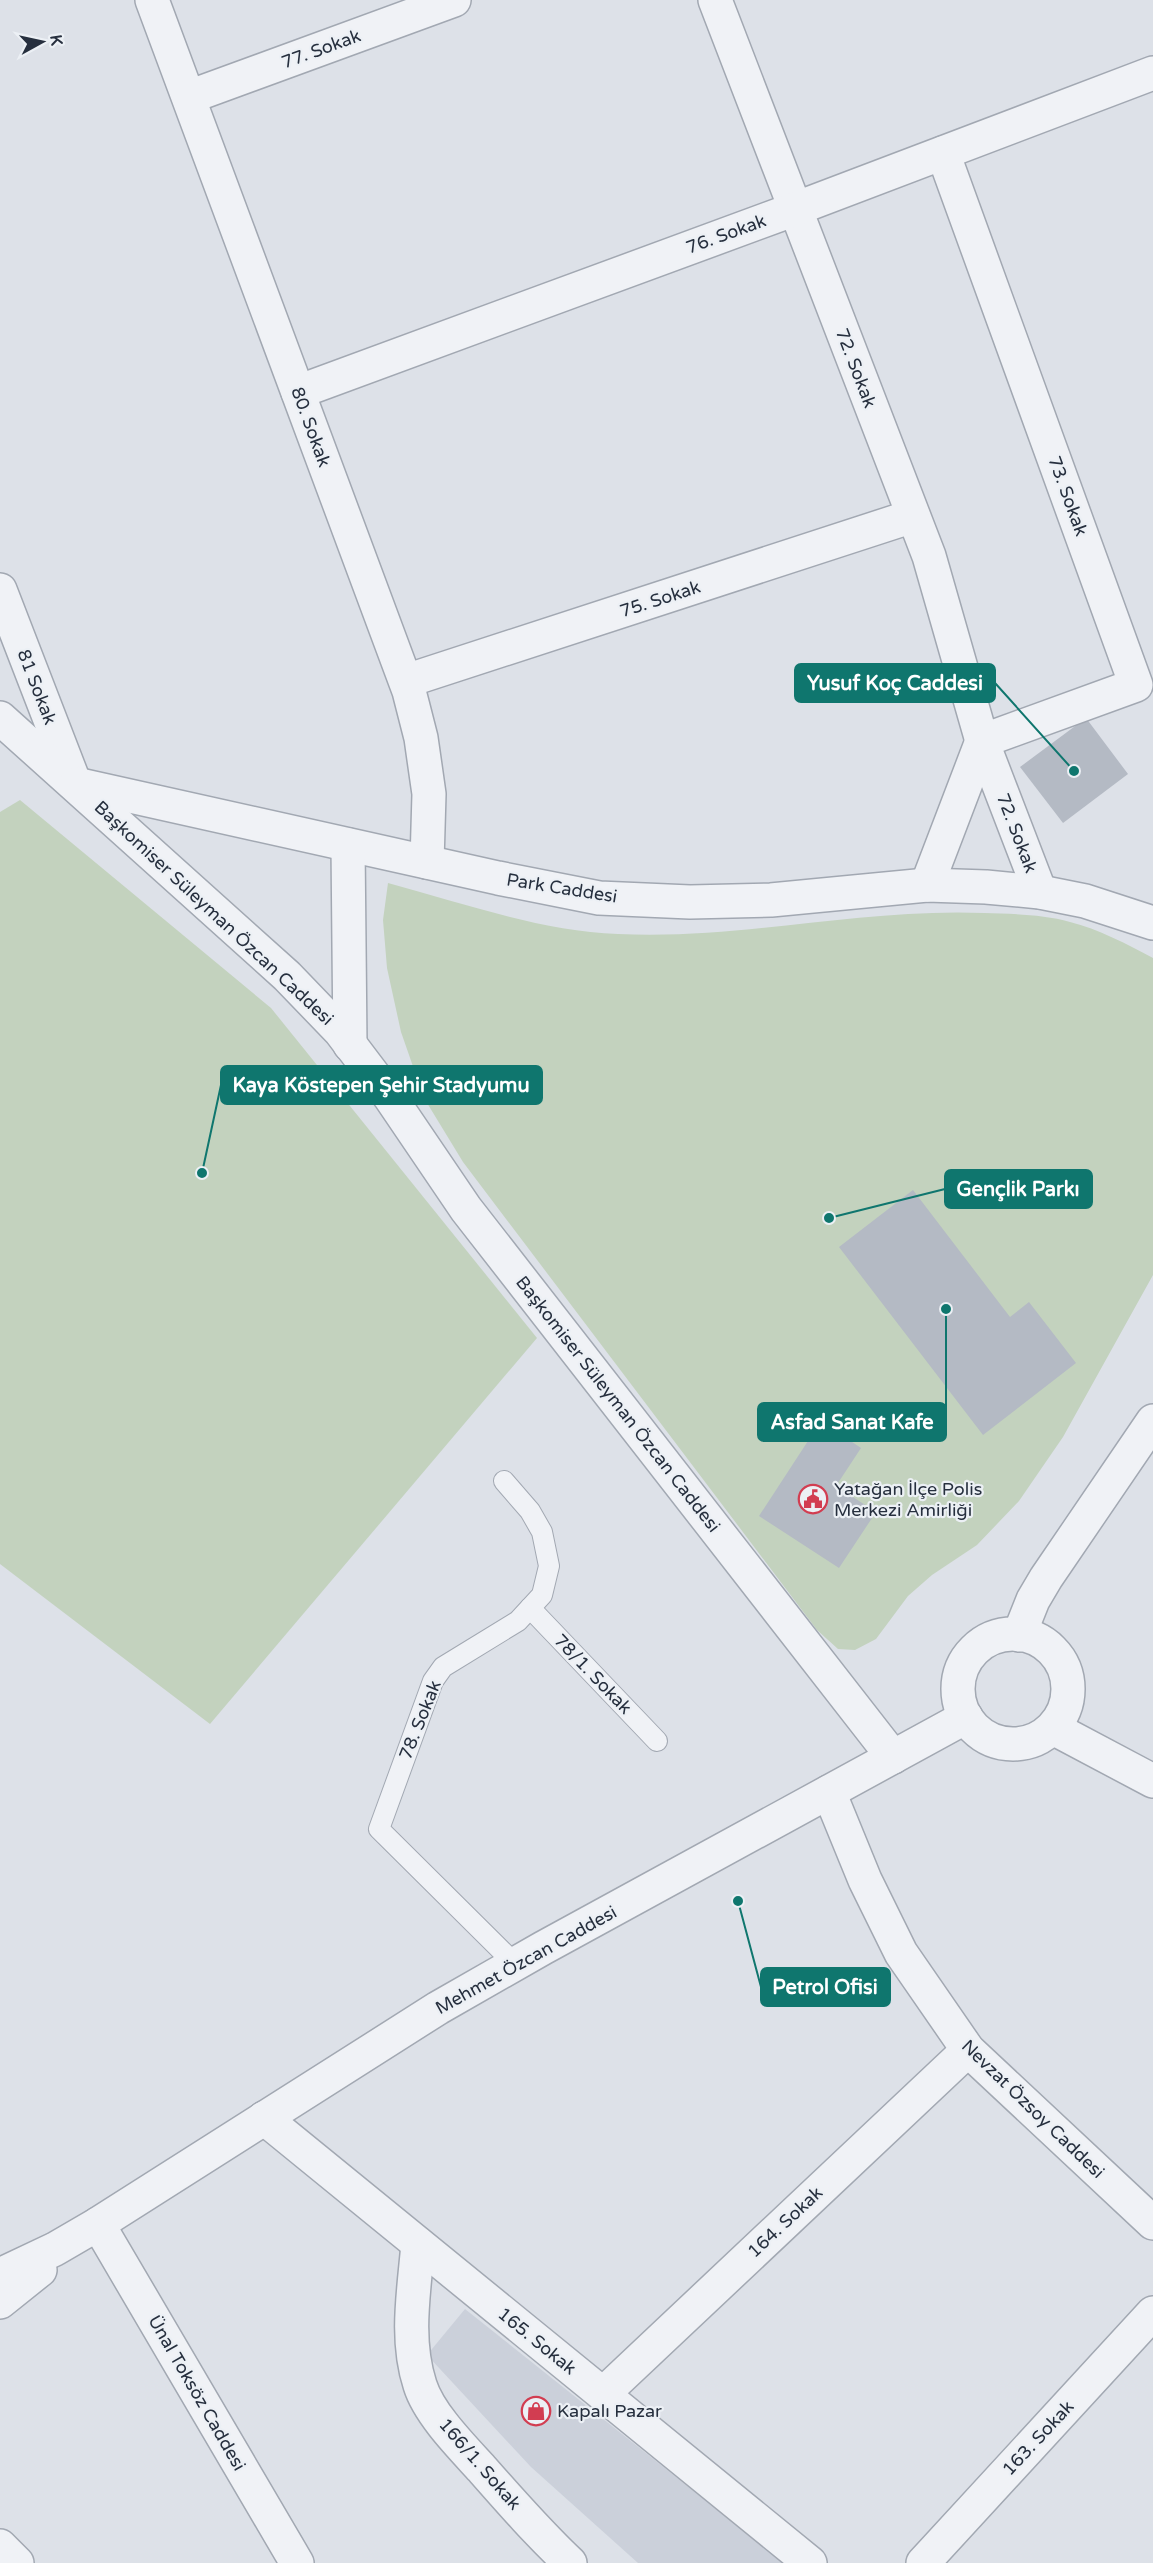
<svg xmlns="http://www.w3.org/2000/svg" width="1153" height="2563" font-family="'Varela Round',sans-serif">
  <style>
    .built { fill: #cbd0da }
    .green { fill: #c3d2be }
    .building { fill: #b4bac4 }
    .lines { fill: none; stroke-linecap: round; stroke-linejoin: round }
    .service-casing { stroke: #a2a8b2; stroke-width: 22 }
    .minor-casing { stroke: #a2a8b2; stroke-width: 36 }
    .tertiary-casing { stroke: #a2a8b2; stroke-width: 36 }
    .service { stroke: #f0f2f6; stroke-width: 20 }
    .minor { stroke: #f0f2f6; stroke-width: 33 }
    .tertiary { stroke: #f0f2f6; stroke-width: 33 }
    .labels { text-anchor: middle; stroke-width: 4.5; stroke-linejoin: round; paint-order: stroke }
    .street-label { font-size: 18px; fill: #262f3e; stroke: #ecf0f5 }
    .poi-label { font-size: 18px; fill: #262f3e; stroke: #ecf0f5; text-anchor: start }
    .leader { fill: none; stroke: #0f766e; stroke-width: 2 }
    .callout-dot { fill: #0f766e; stroke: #ecf0f5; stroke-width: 2 }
    .callout { fill: #0f766e; stroke: #0f766e; stroke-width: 2 }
    .callout-label { font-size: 20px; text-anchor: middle; font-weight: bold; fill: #fff }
  </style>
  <rect width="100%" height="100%" fill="#dde1e8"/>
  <polygon class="built" points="465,2309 784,2563 638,2563 531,2467 427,2355"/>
  <g class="green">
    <polygon points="20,800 271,1008 537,1338 210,1724 0,1564 0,812"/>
    <path d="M388,883c75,20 152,48 230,51 123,6 243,-26 366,-21 28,1 59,1 86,9 28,7 57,22 83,36v317l-90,162 -44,64 -42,44 -45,30 -24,21 -32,43 -21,11 -17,-1 -21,-19 -354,-468 -39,-64 -23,-66 -14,-64 -4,-48z"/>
  </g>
  <g class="building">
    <polygon points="1086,718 1128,774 1063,823 1020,767"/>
    <polygon points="913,1190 1010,1317 1029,1302 1076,1363 983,1435 839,1247"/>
    <polygon points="821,1421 861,1448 836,1486 876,1512 839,1568 759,1516"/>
  </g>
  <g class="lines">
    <g class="service-casing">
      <g id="service">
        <polyline points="504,1481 530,1511 542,1532 549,1566 542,1595 518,1621 443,1667 433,1681 379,1829 515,1964"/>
        <polyline points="530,1608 657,1741"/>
      </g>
    </g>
    <g class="minor-casing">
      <g id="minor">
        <polyline points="152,0 409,691 421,738 429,794 427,862"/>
        <polyline points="715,0 929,556 982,741 1040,892"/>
        <polyline points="189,97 454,0"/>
        <polyline points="943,153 1136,685 982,741"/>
        <polyline points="298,392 795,209 1153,73"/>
        <polyline points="0,590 73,779"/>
        <polyline points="406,681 913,516"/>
        <polyline points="0,718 287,976 340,1031 390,1097 466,1209 893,1757"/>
        <polyline points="76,784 498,878 599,898 690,902 771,900 927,885 986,887 1040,892 1085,901 1153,923"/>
        <polyline points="348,845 350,1045"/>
        <polyline points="927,885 982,741"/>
        <polyline points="829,1792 865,1880 901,1953 968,2050 1153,2223"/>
        <polyline points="264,2118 810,2563"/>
        <polyline points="98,2224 297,2563"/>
        <path d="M418,2244c-4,47 -13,95 2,141 9,29 42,62 62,84 29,33 57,65 88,94"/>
        <polyline points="603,2394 968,2050"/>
        <polyline points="0,2546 17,2563"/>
        <polyline points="923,2563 1153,2313"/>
      </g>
    </g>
    <g class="tertiary-casing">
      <g id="tertiary">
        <circle cx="1013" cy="1689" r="55"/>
        <polyline points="1019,1635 1033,1600 1046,1578 1153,1421"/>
        <polyline points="1053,1728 1153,1781"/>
        <polyline points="0,2275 55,2249 98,2224 438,2008 543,1948 966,1717"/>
        <polyline points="0,2302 40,2270"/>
      </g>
    </g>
    <use href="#service" class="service"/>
    <use href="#minor" class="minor"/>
    <use href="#tertiary" class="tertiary"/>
  </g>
  <defs>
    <g id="civic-ring" transform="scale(1.5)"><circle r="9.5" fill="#ecf0f5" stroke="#d23d51" stroke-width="1.5"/><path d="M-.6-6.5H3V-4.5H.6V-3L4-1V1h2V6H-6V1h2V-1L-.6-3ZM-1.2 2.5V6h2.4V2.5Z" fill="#d23d51"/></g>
    <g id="shop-ring" transform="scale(1.5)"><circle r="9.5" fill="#ecf0f5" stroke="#d23d51" stroke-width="1.5"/><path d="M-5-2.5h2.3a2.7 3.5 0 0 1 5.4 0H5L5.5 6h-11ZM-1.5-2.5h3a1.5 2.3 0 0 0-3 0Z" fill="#d23d51"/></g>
  </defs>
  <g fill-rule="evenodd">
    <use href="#civic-ring" x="813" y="1499"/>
    <use href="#shop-ring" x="536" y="2411"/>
  </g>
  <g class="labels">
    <g class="street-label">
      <text transform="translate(321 49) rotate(-20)" y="6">77. Sokak</text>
      <text transform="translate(726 234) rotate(-20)" y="6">76. Sokak</text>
      <text transform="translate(856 368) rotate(69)" y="6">72. Sokak</text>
      <text transform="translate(311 427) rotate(70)" y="6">80. Sokak</text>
      <text transform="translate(1068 496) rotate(70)" y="6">73. Sokak</text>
      <text transform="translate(660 599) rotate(-18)" y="6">75. Sokak</text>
      <text transform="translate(37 687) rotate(69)" y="6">81 Sokak</text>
      <text transform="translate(1017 833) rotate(69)" y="6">72. Sokak</text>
      <text transform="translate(562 888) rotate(9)" y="6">Park Caddesi</text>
      <text transform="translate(214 913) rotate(43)" y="6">Başkomiser Süleyman Özcan Caddesi</text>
      <text transform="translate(618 1404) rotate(52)" y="6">Başkomiser Süleyman Özcan Caddesi</text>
      <text transform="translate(593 1674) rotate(46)" y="6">78/1. Sokak</text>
      <text transform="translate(420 1720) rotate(-68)" y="6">78. Sokak</text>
      <text transform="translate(526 1960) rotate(-29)" y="6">Mehmet Özcan Caddesi</text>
      <text transform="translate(1033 2109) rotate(44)" y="6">Nevzat Özsoy Caddesi</text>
      <text transform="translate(785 2222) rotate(-43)" y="6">164. Sokak</text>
      <text transform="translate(537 2341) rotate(39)" y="6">165. Sokak</text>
      <text transform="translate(197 2393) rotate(60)" y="6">Ünal Toksöz Caddesi</text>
      <text transform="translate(1038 2438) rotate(-47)" y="6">163. Sokak</text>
      <text transform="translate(480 2464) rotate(49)" y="6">166/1. Sokak</text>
    </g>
    <g class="poi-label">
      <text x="834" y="1495">Yatağan İlçe Polis<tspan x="834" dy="21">Merkezi Amirliği</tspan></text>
      <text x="557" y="2417">Kapalı Pazar</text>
    </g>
  </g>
  <path class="leader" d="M1074 771L995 683M202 1173L221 1085M829 1218L945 1189M946 1309L946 1422M738 1901L761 1987"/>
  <g class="callout-dot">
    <circle cx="1074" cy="771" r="6"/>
    <circle cx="202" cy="1173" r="6"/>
    <circle cx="829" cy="1218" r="6"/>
    <circle cx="946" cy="1309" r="6"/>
    <circle cx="738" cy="1901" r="6"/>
  </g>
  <g class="callout">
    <rect x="795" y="664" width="200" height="38" rx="6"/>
    <rect x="221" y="1066" width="321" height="38" rx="6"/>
    <rect x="945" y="1170" width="147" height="38" rx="6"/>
    <rect x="758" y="1403" width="188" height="38" rx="6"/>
    <rect x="761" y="1968" width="129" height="38" rx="6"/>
  </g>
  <g class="callout-label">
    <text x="895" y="690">Yusuf Koç Caddesi</text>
    <text x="381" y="1092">Kaya Köstepen Şehir Stadyumu</text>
    <text x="1018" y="1196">Gençlik Parkı</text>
    <text x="852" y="1429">Asfad Sanat Kafe</text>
    <text x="825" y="1994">Petrol Ofisi</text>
  </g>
  <g transform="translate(42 42) rotate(82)" stroke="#ecf0f5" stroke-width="4.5" paint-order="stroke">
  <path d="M0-4.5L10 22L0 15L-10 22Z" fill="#262f3e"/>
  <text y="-9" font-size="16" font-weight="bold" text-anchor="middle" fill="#262f3e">K</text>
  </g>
</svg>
